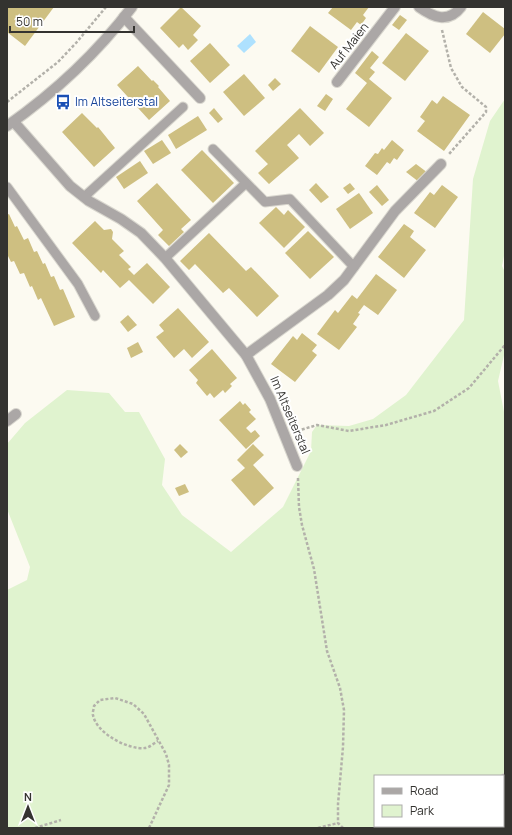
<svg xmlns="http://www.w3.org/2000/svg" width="512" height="835" font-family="Manrope,sans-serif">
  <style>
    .green { fill: #e0f3cf; fill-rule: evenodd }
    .water { fill: #aee1fe }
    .building { fill: #cebf81 }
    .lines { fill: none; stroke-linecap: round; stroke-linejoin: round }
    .service-casing { stroke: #d8d6ce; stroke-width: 11 }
    .minor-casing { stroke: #d8d6ce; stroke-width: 12 }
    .tertiary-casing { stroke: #d8d6ce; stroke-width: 12 }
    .path { stroke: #b3b1aa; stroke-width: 2.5; stroke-dasharray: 3 2; stroke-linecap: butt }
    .service { stroke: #aba7a6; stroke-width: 9 }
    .minor { stroke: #aba7a6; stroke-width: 10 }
    .tertiary { stroke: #aba7a6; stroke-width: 10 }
    .labels { text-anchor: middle; stroke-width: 4; stroke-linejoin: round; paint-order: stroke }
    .street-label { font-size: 12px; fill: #343330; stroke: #fff }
    .transit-label { font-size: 12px; fill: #164399; stroke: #fff; text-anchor: start }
  </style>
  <rect width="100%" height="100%" fill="#fcfaf1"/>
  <path class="green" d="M505,99v152l-3,15 3,6v79l-7,30 7,36v411h-498v-238l20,-10 3,-13 -23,-58v-65l18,-21 42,-33 42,3 16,19h14l26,47 -3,26 20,30 49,37 52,-45 28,-56 1,-19 5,-7 32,1 24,-7 33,-24 58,-75 9,-141 17,-58zM375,776h128v50h-128z"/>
  <polygon class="water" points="250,34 256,42 244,53 237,46"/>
  <g class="building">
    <polygon points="7,7 54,7 25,46 7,32"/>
    <polygon points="181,7 201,26 193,35 198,40 188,50 183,44 179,48 160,28"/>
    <polygon points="333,7 369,7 363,15 366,18 361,25 357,22 351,30 328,13"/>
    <polygon points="483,12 505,29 505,34 490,53 466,34"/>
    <polygon points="400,15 407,20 399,30 392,25"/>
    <polygon points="310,26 338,47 319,73 291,51"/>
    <polygon points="406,33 429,51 405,81 382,63"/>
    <polygon points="210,43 230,65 210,83 190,61"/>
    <polygon points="372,51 379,57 370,68 375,72 369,79 392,98 369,127 346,109 367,83 355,73"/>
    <polygon points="138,66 152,81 153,80 159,86 158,87 170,101 149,120 117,85"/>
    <polygon points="244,74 265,98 244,116 223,92"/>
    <polygon points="275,78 281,84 273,91 268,85"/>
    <polygon points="326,94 333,99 325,111 317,106"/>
    <polygon points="443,96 470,115 444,151 417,131 425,121 420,117 432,100 437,104"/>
    <polygon points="214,108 223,119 218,123 209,113"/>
    <polygon points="300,108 324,133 310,146 299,134 287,145 299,158 269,184 258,173 268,164 255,151"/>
    <polygon points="82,113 97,128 98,127 115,148 94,167 62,132"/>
    <polygon points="198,116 207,130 176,149 168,135"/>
    <polygon points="162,140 171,153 153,164 144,151"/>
    <polygon points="392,140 404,150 397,160 394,158 390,164 387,162 377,175 365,166 375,153 378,154 382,148 384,150"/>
    <polygon points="202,150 234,183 213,203 181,170"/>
    <polygon points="140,161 148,173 124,189 116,177"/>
    <polygon points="416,164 428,173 419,182 406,172"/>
    <polygon points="157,183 191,220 181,229 184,232 169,246 158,235 163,230 137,201"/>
    <polygon points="316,183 329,197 321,203 309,190"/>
    <polygon points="350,183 355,189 348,194 343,188"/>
    <polygon points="377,185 389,200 382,206 369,192"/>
    <polygon points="442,185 458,197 435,228 414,213 430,192 434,195"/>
    <polygon points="359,193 373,213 350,229 336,209"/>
    <polygon points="276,207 284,215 288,210 305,227 284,248 259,223"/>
    <polygon points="9,214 15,227 17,226 24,240 28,238 34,252 37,251 43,264 45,263 51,277 54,276 60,290 63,289 75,317 54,326 41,298 38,300 32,286 30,287 24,273 20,274 14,261 11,262 7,254 7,215"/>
    <polygon points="95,221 104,230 111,229 113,232 112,239 124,251 119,255 131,267 128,269 134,275 147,263 170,287 153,304 129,280 120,288 103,270 101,273 72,243"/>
    <polygon points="404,224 414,231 410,237 426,250 404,278 378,257"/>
    <polygon points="308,231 334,257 310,279 285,253"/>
    <polygon points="209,233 246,271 251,267 279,296 257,317 229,288 223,293 195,264 189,270 180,261"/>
    <polygon points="376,274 397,290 378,315 364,305 358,313 360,314 353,324 357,327 339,350 317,334 335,310 338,313 352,295 357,299"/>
    <polygon points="178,308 209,342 192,358 184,349 174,358 156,337 164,331 159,325"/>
    <polygon points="128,315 137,325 128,332 120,322"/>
    <polygon points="302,333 317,345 312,351 317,355 295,382 271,364 293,336 297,340"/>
    <polygon points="138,342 143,352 131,358 127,348"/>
    <polygon points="212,349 237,378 230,384 232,386 225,393 223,390 214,398 210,393 207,396 196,383 198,380 189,370"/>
    <polygon points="240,401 243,405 245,403 251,410 249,412 256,419 246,428 251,433 255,430 260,436 246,449 219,420"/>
    <polygon points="180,444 188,452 181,458 174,450"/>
    <polygon points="253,444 264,455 253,465 274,488 254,506 231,480 245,468 237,460"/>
    <polygon points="185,484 189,492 179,496 175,488"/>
  </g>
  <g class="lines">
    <g class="service-casing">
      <g id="service">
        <polyline points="213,149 265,202 290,199 354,267"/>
        <polyline points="7,187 78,284 95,316"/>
        <polyline points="84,197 183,107"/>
        <polyline points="165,258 246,183"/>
      </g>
    </g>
    <g class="minor-casing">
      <g id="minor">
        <path d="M419,7c14,10 29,17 42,0"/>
        <polyline points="124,17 200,98"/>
        <polyline points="337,82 395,7"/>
        <polyline points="14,122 70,186 89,201 121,219 141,233 165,258 246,355 270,399 297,466"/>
        <path d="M7,126c47,-33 90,-73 125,-119"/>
        <polyline points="246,355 328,295 344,280 395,211 441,164"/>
        <polyline points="7,421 16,414"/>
      </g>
    </g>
    <g class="tertiary-casing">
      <g id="tertiary">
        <polyline points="503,782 505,779"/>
        <polyline points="465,828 467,826"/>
      </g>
    </g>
    <g class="path">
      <polyline points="442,30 451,68 462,87 486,107 486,112 449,154"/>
      <polyline points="7,102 58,62 76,43 106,7"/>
      <polyline points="297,431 317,425 349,431 386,425 434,411 469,388 505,345"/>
      <polyline points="298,478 299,507 302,525 314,569 327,651 340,688 344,710 343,747 338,804 338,823 343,828"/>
      <polyline points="35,828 61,820"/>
      <path d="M149,828l20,-43v-20l-3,-11 -22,-40 -11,-10 -18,-6 -15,2 -6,6c0,3 -2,7 -1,9 3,18 35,35 52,33 4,0 9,-5 13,-7"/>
      <polyline points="318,828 338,823"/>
      <polyline points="436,828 442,826"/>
    </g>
    <use href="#service" class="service"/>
    <use href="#minor" class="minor"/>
    <use href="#tertiary" class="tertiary"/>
  </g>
  <defs>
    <g id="bus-bare" transform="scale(1.2)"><path d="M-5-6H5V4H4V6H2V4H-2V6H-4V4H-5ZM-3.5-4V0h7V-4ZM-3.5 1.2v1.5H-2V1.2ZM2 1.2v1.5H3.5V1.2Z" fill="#1a4fb4" stroke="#fff" stroke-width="2.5" paint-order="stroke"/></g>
  </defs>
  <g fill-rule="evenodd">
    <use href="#bus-bare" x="63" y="102"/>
  </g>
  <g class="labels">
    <g class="street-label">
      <text transform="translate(349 46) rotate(-52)" y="4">Auf Maien</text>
      <text transform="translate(290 415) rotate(67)" y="4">Im Altseiterstal</text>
    </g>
    <g class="transit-label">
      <text x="75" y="106">Im Altseiterstal</text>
    </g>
  </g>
  <rect width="512" height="835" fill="none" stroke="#343330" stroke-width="16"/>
  <rect x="374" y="775" width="130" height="52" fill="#ffffff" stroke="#aeadac"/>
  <rect x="382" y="788" width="20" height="6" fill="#aba7a6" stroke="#aeadac"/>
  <text x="410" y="795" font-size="12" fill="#343330">Road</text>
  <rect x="382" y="805" width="20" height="12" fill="#e0f3cf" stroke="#aeadac"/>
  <text x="410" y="815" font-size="12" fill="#343330">Park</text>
  <g transform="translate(28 807)" stroke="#ffffff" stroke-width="3" paint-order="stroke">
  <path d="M0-3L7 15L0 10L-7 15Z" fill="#343330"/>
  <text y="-6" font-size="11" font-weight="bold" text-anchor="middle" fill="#343330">N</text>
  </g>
  <path d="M10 26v6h124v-6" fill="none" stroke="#343330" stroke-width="2"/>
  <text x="16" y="26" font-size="12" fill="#343330" stroke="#ffffff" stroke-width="3" paint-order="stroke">50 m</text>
</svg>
